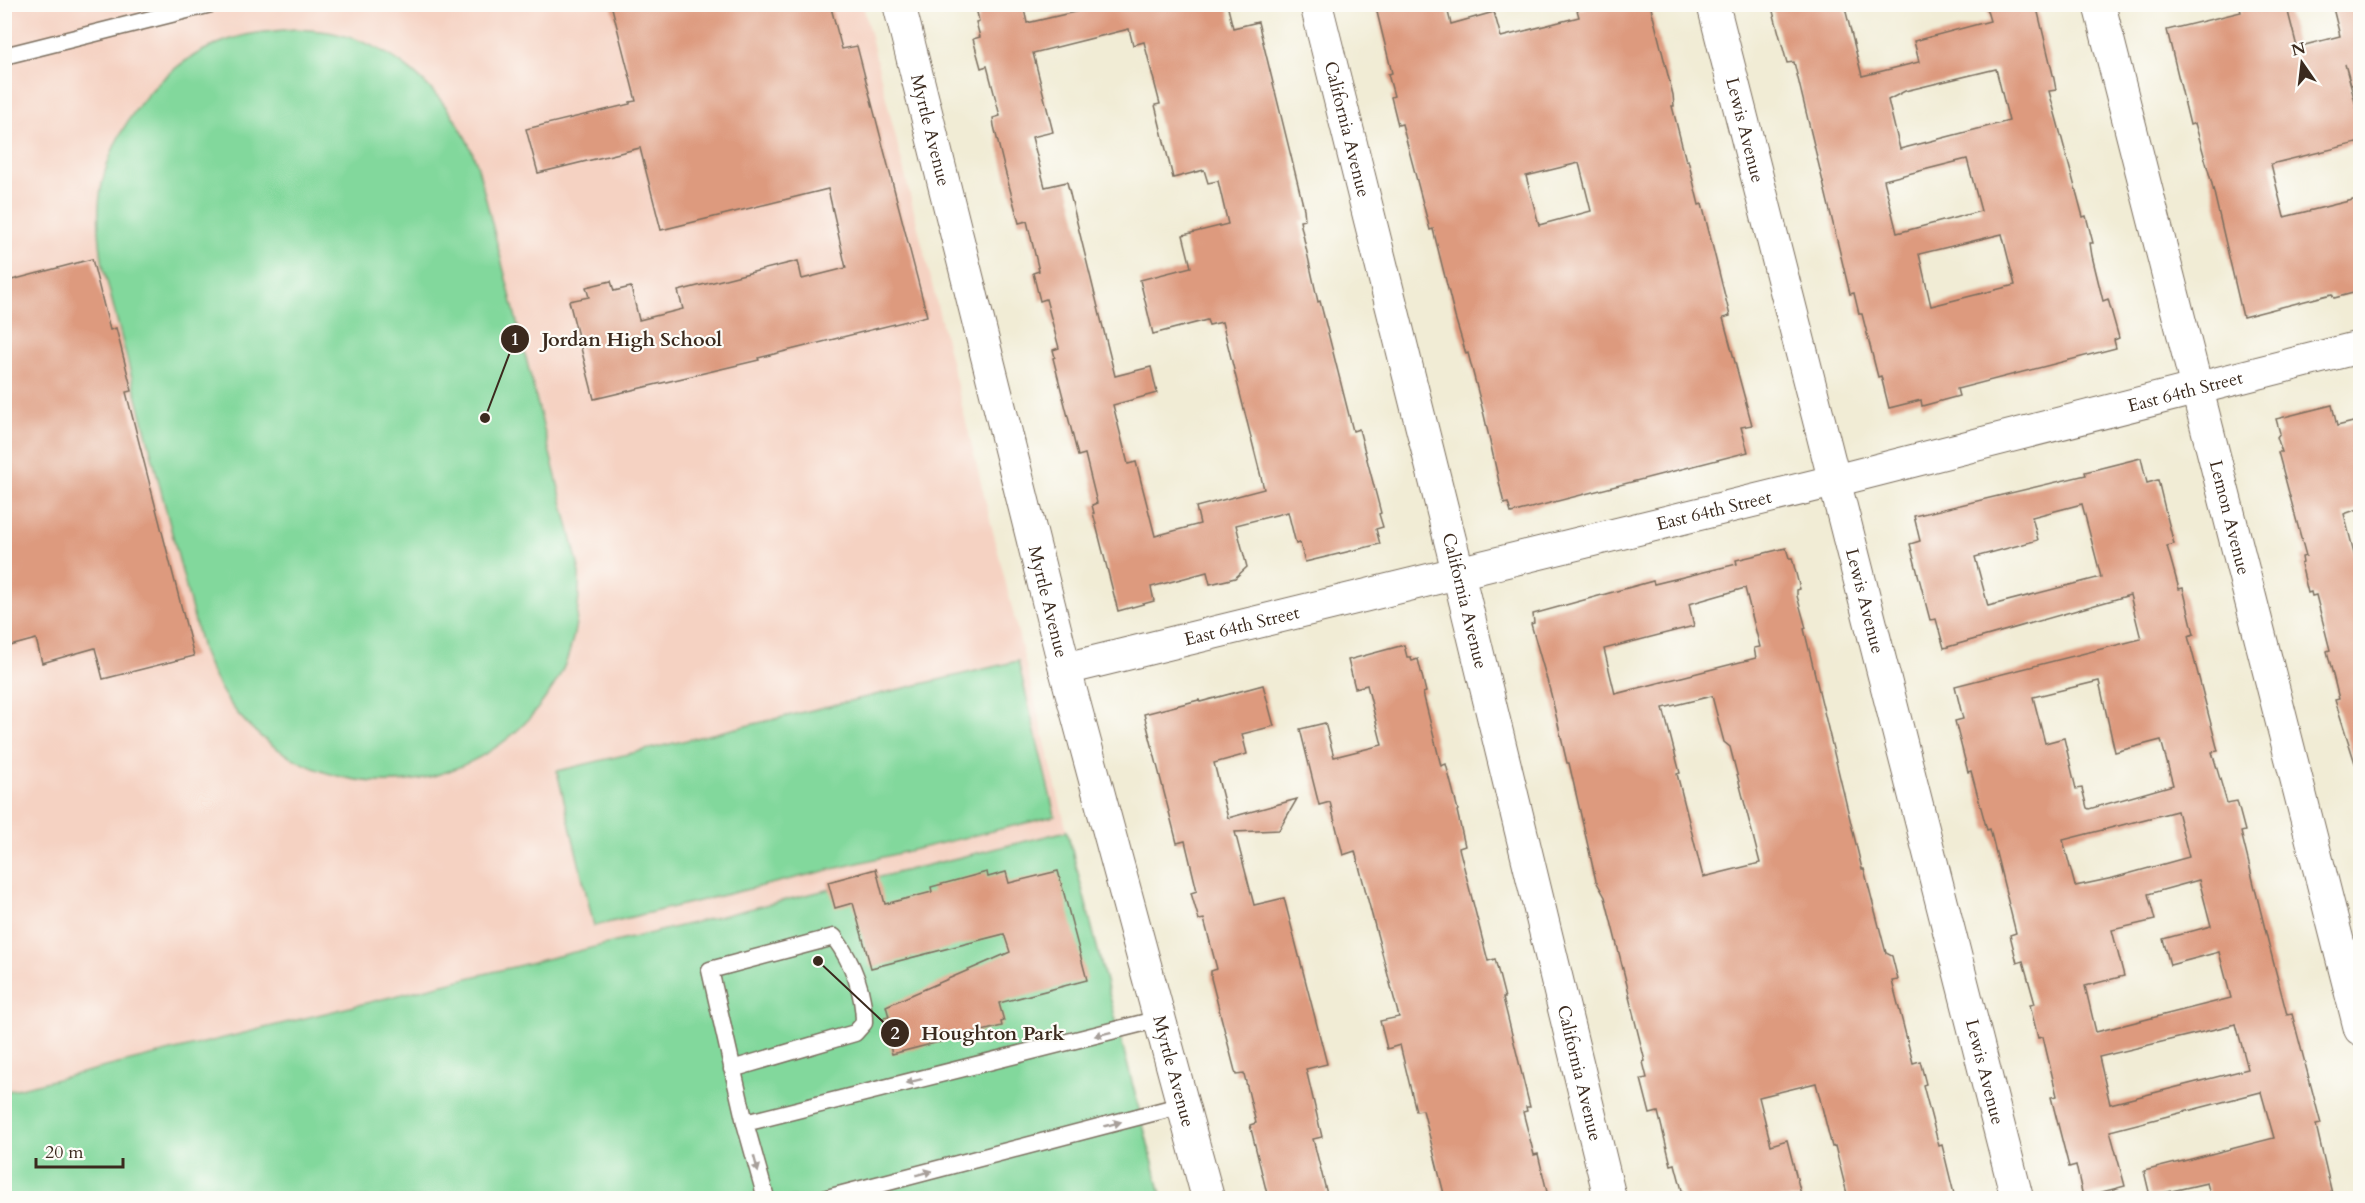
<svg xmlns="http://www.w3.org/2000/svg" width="2365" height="1203" font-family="Cardo,serif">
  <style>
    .built { fill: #f5d2c2 }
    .green { fill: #82d89c; stroke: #5e815d; stroke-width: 1.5 }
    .building { fill: #dd9a7e; fill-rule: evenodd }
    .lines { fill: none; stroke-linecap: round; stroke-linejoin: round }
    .service-casing { stroke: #7b6e5e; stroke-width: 19 }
    .minor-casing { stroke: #7b6e5e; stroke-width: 34 }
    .service { stroke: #fff; stroke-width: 16 }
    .minor { stroke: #fff; stroke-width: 32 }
    .oneway { fill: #a79f9a }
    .labels { text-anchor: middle; stroke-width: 4.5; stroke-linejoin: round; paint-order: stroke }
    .street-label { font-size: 18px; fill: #3b2a1e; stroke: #fdfcf7 }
    .leader { fill: none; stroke: #3b2a1e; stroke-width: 2 }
    .callout-dot { fill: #3b2a1e; stroke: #fdfcf7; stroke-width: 2 }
    .mark-label { font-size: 18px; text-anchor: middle; font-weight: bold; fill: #fff }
    .callout-label { font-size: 20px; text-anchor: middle; font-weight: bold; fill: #3b2a1e; stroke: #fdfcf7; stroke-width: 4.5; stroke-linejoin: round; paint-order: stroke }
  </style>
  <rect width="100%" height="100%" fill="#fdfcf7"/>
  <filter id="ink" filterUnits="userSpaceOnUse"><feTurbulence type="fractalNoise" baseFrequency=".0167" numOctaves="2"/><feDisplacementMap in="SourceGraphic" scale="12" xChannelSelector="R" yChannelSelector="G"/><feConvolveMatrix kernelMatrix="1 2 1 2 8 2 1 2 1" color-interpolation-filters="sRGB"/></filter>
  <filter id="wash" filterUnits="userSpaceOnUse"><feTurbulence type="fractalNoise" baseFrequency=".008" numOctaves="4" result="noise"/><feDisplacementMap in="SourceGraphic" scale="24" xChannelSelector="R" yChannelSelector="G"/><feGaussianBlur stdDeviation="1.35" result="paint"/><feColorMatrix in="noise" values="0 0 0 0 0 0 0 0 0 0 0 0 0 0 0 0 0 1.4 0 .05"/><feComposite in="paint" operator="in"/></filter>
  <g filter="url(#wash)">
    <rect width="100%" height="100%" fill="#f1ecd5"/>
    <polygon class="built" points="4,5 863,5 1067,831 5,1092"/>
    <g class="green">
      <path d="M296,29c12,1 26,1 37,4 68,14 121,68 144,131l102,404c1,28 -1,57 -10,85 -7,25 -26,50 -43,69 -23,24 -49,39 -80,50 -78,28 -170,-3 -218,-71 -10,-15 -18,-31 -25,-48l-100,-387c-4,-27 -7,-54 -1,-82 13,-61 60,-119 118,-141 25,-10 50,-12 76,-14z"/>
      <polygon points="1018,661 1055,816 594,926 557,771"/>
      <polygon points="1067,831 1162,1198 5,1198 4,1092"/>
    </g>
    <g id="blocks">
      <g class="building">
        <polygon points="611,4 830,4 842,49 857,46 927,316 758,358 759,360 594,399 569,301 589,297 586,287 611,281 614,291 631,287 639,320 683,309 678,291 741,275 798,261 802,279 846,268 828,189 661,230 640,148 538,173 526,129 630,104 630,102 636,101"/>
        <path d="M988,4h35l4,19 82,-19h118l6,24 25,-6 46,187 1,11 -5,1 18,81 2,-1 33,130 6,-2 22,84 -2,1 4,13 -7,2 4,15 -75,18 -5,-19 -4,1 -8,-32 -52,13 11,42 -12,11 -25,6 -3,-12 -56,15 3,14 -36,10 -25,-98h1l-2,-8 5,-2 -12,-49 -7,2 -25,-98 2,-1 -2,-7 6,-2 -13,-49 -6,2 -7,-28 6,-2 -12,-50 -8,2 -16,-60 -9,-37 -1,-8 7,-2 -13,-50 -6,2 -8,-29 7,-2 -4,-15 3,-1 -3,-13zM1129,29l4,16 11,-3 16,62 -5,1 18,73 31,-8 4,13 10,-2 10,43 -45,11 8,32 -51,13 13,54 54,-14 2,5 13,-3 42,167 -68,18 4,17 -45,12 -19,-74 -8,2 -15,-59 44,-12 -6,-26 -36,9 -48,-194 -22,5 -13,-50 21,-5 -20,-79z"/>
        <path d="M1375,4h71l5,20 43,-12 7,25 78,-20 -2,-7 21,-6h52l23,91 1,11h-2l14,55 2,-1 11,45 3,-1 28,112 -7,2 29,107 -11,2 7,25 -237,61 -3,-10 -4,1 -20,-89 -16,-62 -2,1 -11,-37 -22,-88 -3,1 -28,-106 -4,1 -7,-28 3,-1 -6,-22 4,-1zM1579,163l12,48 -52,14 -13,-49z"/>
        <path d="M1771,4h73l18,72 57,-14 -5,-21 76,-20 -5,-17h51l18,75 2,11 -7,1 34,126 3,-1 7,27h-3l2,13 11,45 5,-2 11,39 -5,2 2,8 -159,41 2,7 -37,10 -1,-6 -32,8 -8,-32 -3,1 -16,-63h-3l-5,-21 -4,1 -56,-232 -7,1zM1996,69l13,52 -109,28 -12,-49 17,-9zM1967,159l14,52 -84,22 -13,-53zM2002,234l13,51 -84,21 -12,-52z"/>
        <polygon points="2239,4 2286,4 2297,47 2340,36 2332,4 2361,4 2361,84 2351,85 2345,64 2361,125 2361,142 2271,164 2284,217 2361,198 2361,291 2334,298 2332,294 2243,317 2212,184 2195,123 2190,125 2167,30 2241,12"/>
        <polygon points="92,259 110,330 116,328 132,391 126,392 194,656 103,679 95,648 42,663 36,639 10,646 4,625 4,282"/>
        <polygon points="2332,405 2337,426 2361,420 2361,508 2344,514 2361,580 2361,763 2355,763 2335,700 2339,699 2327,651 2330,650 2316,595 2312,596 2311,592 2308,593 2301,564 2303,563 2302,557 2306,556 2278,452 2282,452 2277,437 2280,433 2276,419"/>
        <path d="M2141,458l6,25 11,-3 6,25 10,39 -7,2 12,43 4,-1 11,46 -6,2 30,115 -6,1 15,51 10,-2 8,30 -4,1 28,113 18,70 5,-1 29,110 -5,1 17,73h-122l-4,-15 -57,13 -6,-25 130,-33 -13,-46 -151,39 15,55 -42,11 -7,-32 -7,2 -18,-70 6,-1 -14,-59 -5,1 -8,-33 5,-1 -12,-43 -6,2 -7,-28 6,-2 -26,-104 -3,1 -16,-59 -3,1 -13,-51 8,-2 -8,-33 186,-47 -11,-44 -186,53 -8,-29 -6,1 -20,-76 10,-3 -6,-25 172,-41 -1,-3zM2082,504l19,73 -113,29 -13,-49 63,-17 -6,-23zM2099,681l16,71 46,-12 12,45 -84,24 -2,-1 -5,-20 -6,1 -12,-51 -19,5 -12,-46zM2177,811l12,46 -76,21 -38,8 -12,-46zM2199,880l12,46 -48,13 7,26 49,-13 12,46 -135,34 -11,-46 39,-10 -12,-46 43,-10 -7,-26zM2236,1024l12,45 -138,35 -11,-47z"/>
        <path d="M1786,548l3,10h3l8,31 -3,1v6l9,32 -2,1 58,240h2l22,84 6,3 6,24 -6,1 21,82 7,-2 6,23 -3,1 16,61 3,-1 13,53h-107l-13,-52 -3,1 -16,-64 -57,14 12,48 16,-5 15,58h-118l-9,-34 -4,1 -13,-53 -8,2 -9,-35 6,-1 -4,-16 2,-1 -16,-64h1l-25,-100 -9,-16 -27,-118h-2l-16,-69 -20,-70 3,-1 -1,-9 120,-33 1,3 83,-20 -1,-4zM1745,588l15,59 -6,1 2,10 -141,36 -11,-45 90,-23 -5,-22zM1712,696l12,46 6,5 30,116 -57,14 -26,-103 3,-1 -17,-65z"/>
        <polygon points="1404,645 1407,657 1411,657 1412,661 1418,659 1426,692 1423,693 1441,766 1446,764 1458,810 1457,811 1465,846 1459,848 1488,961 1495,959 1505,998 1503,998 1530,1107 1526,1107 1527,1111 1523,1112 1534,1155 1538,1154 1547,1192 1543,1193 1544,1198 1445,1198 1423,1110 1416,1111 1400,1045 1387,1049 1380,1021 1399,1017 1355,851 1343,855 1330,802 1319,805 1300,729 1325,723 1334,757 1382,745 1367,685 1355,688 1348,660"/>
        <polygon points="1263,685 1274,726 1242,734 1247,754 1214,763 1228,818 1297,799 1279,830 1235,832 1254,905 1284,898 1327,1064 1306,1069 1322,1137 1313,1139 1328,1198 1268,1198 1250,1125 1256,1123 1244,1074 1236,1075 1211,978 1211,971 1217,969 1204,919 1199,920 1191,893 1197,891 1185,841 1177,843 1144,714 1199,700 1200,702"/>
        <polygon points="876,869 885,904 932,892 931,887 987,872 988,877 1006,872 1009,883 1058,871 1087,980 999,1003 1004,1021 1001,1022 1002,1026 892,1054 883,1018 889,1017 886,1006 1010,952 1004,934 871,968 853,903 835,908 828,882"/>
      </g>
    </g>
  </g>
  <g filter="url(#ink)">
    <use href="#blocks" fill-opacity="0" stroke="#7b6e5e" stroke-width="1.5"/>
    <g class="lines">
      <g class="service-casing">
        <g id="service">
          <polyline points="4,56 211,4"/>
          <path d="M732,1069l123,-36 9,-10c0,-33 -11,-60 -30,-86l-124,33 35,153"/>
          <polyline points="766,1198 745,1123 1159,1019"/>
          <polyline points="827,1198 1183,1105"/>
        </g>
      </g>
      <g class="minor-casing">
        <g id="minor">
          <path id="s1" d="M899,4l166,665 143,529"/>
          <path id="s2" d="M1316,4l142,568 152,626"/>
          <path id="s3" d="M1713,4l304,1194"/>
          <path id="s4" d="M2099,4l261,1025"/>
          <path id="s5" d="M1065,669l769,-188 526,-134"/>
        </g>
      </g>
      <use href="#service" class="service"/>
      <use href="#minor" class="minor"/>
    </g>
    <defs><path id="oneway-solid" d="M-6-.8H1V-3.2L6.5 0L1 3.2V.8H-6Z" transform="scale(1.5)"/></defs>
    <g class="oneway">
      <use href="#oneway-solid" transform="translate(1103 1034) rotate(166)"/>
      <use href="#oneway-solid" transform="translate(914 1081) rotate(166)"/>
      <use href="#oneway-solid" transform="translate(1113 1124) rotate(-15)"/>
      <use href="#oneway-solid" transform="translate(756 1164) rotate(75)"/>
      <use href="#oneway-solid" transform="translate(924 1173) rotate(-15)"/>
    </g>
  </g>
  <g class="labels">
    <g class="street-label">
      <text dy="6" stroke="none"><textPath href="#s2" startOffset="129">California Avenue</textPath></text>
      <text dy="6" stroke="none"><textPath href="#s1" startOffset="130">Myrtle Avenue</textPath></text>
      <text dy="6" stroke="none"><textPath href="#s3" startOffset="130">Lewis Avenue</textPath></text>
      <text dy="6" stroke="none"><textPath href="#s5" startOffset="1154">East 64th Street</textPath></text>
      <text dy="6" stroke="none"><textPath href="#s5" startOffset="668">East 64th Street</textPath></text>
      <text dy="6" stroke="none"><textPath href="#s4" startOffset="530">Lemon Avenue</textPath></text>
      <text dy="6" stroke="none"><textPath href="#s2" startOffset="615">California Avenue</textPath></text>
      <text dy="6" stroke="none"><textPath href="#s3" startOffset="616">Lewis Avenue</textPath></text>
      <text dy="6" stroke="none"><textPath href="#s1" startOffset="616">Myrtle Avenue</textPath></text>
      <text dy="6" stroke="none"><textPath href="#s5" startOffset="182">East 64th Street</textPath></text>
      <text dy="6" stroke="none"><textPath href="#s1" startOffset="1102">Myrtle Avenue</textPath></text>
      <text dy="6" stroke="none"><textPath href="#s3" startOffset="1102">Lewis Avenue</textPath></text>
      <text dy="6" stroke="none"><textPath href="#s2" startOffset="1101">California Avenue</textPath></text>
    </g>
  </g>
  <path class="leader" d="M485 418L515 339M818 961L895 1033"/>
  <g class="callout-dot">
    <circle cx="485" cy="418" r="6"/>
    <circle cx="818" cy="961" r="6"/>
    <circle cx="515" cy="339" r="15"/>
    <circle cx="895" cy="1033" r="15"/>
  </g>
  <g class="mark-label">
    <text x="515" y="345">1</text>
    <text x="895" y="1039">2</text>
  </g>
  <g class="callout-label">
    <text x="632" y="346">Jordan High School</text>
    <text x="993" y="1040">Houghton Park</text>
  </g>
  <rect width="2365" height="1203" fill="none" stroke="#fdfcf7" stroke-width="24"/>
  <g transform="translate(2302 63) rotate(346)" stroke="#fdfcf7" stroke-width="4.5" paint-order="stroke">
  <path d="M0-4.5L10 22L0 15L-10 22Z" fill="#3b2a1e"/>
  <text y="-9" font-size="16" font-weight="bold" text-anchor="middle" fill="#3b2a1e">N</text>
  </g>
  <path d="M36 1158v9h87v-9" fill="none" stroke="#3b2a1e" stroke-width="3"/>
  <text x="45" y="1158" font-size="18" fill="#3b2a1e" stroke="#fdfcf7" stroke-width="4.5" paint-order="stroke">20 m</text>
</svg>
